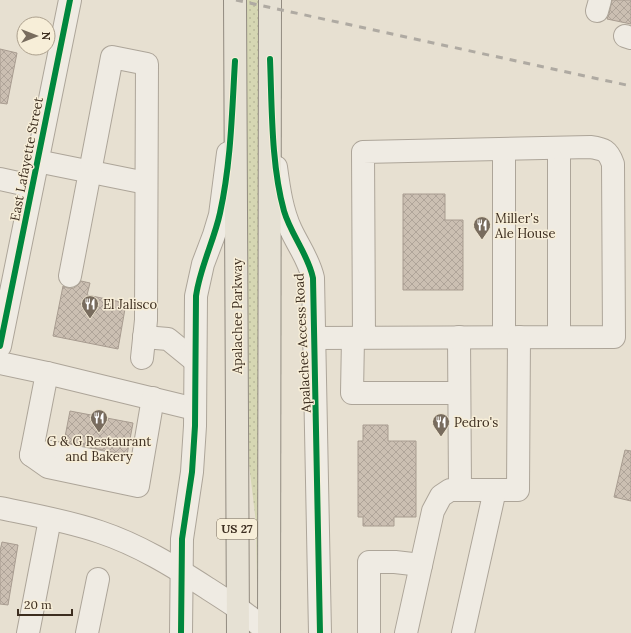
<svg xmlns="http://www.w3.org/2000/svg" width="631" height="633" font-family="Lora,serif">
  <style>
    .grass { fill: url(#grass-dots) }
    .building { fill: url(#building-cross-hatch); stroke: #a89c90 }
    .lines { fill: none; stroke-linecap: round; stroke-linejoin: round }
    .minor-casing { stroke: #ada599; stroke-width: 24 }
    .major-casing { stroke: #928b80; stroke-width: 24 }
    .minor { stroke: #efebe3; stroke-width: 22 }
    .major { stroke: #e6e1d4; stroke-width: 22 }
    .rail { stroke: #afaaa2; stroke-width: 3; stroke-dasharray: 7 7; stroke-linecap: butt }
    .cycleway-casing { stroke: #f7eed8; stroke-width: 8 }
    .cycleway { stroke: #00873e; stroke-width: 6 }
    .labels { text-anchor: middle; stroke-width: 3; stroke-linejoin: round; paint-order: stroke }
    .shield { fill: #f7eed8; stroke: #756857; stroke-width: 1 }
    .shield-label { font-size: 12px; font-weight: bold; fill: #3d2e20 }
    .street-label { font-size: 13px; fill: #3d2e20; stroke: #f7eed8 }
    .poi-label { font-size: 13px; fill: #3d2e20; stroke: #f7eed8; text-anchor: start }
  </style>
  <defs>
    <pattern id="grass-dots" width="8" height="8" patternUnits="userSpaceOnUse"><rect width="8" height="8" fill="#d6d7b3"/><path d="M2 2h.1M6 6h.1" fill="none" stroke="#b9b99a" stroke-width="1.8" stroke-linecap="round"/></pattern>
    <pattern id="building-cross-hatch" width="8" height="8" patternUnits="userSpaceOnUse"><rect width="8" height="8" fill="#cbbfb2"/><path d="M0 0l8 8M0 8l8-8" fill="none" stroke="#afa499"/></pattern>
  </defs>
  <rect width="100%" height="100%" fill="#e7e0d1"/>
  <polygon class="grass" points="246,0 260,0 258,582 257,581 256,523 247,447 247,421"/>
  <g class="building">
    <polygon points="612,0 631,0 631,24 607,19 609,14"/>
    <polygon points="0,49 17,53 7,104 0,103"/>
    <polygon points="403,194 445,194 445,220 463,220 463,290 403,290"/>
    <polygon points="81,281 90,283 87,295 126,303 118,349 53,336 63,286 68,288 74,288 79,284"/>
    <polygon points="70,411 133,423 127,455 64,442"/>
    <polygon points="363,425 388,425 388,441 416,441 416,517 394,517 394,526 363,526 363,517 358,517 358,441 363,441"/>
    <polygon points="625,450 631,451 631,501 614,497"/>
    <polygon points="2,542 18,545 8,605 0,604 0,551"/>
  </g>
  <g class="lines">
    <g class="minor-casing">
      <g id="minor">
        <polyline points="597,11 600,0"/>
        <polyline points="625,36 631,38"/>
        <polyline points="559,148 559,337"/>
        <polyline points="504,149 504,337"/>
        <polyline points="37,161 146,183"/>
        <path d="M276,167c3,22 6,44 15,63 8,17 18,30 22,48l7,355"/>
        <polyline points="0,179 32,186"/>
        <polyline points="70,276 112,57 147,64 146,320 142,358"/>
        <polyline points="144,337 168,339 195,361"/>
        <polyline points="459,337 460,490"/>
        <path d="M315,338l299,-1 -1,-173c-5,-14 -9,-15 -23,-17l-227,5 1,186"/>
        <polyline points="353,338 352,393 459,393"/>
        <polyline points="0,346 70,0"/>
        <polyline points="0,363 47,373 195,409"/>
        <polyline points="42,453 51,452 140,470"/>
        <polyline points="31,455 48,467 138,486 153,398"/>
        <polyline points="31,455 47,373"/>
        <path d="M0,508c34,7 68,13 100,24 39,13 73,34 107,56 22,14 43,27 61,45"/>
        <polyline points="28,633 50,519"/>
        <polyline points="87,633 98,579"/>
        <polyline points="181,633 182,539 192,472 195,426 196,296 203,264 214,235 220,215 228,153"/>
        <polyline points="369,633 369,562 395,562 421,565"/>
        <polyline points="406,633 433,511 441,496 450,490 518,490 519,337"/>
        <polyline points="463,633 495,490"/>
      </g>
    </g>
    <g class="major-casing">
      <g id="major">
        <polyline points="235,0 238,633"/>
        <polyline points="269,633 270,0"/>
      </g>
    </g>
    <use href="#minor" class="minor"/>
    <use href="#major" class="major"/>
    <polyline class="rail" points="236,0 631,86"/>
    <g class="cycleway-casing">
      <g id="cycleway">
        <path d="M270,59c2,48 1,105 14,152 7,24 24,43 29,67l7,355"/>
        <polyline points="0,346 70,0"/>
        <path d="M181,633l1,-94 10,-67 3,-46 1,-130c4,-29 18,-55 24,-83 11,-50 12,-102 15,-152"/>
      </g>
    </g>
    <use href="#cycleway" class="cycleway"/>
  </g>
  <defs>
    <g id="restaurant-pin" transform="scale(0.9)"><path d="M0 17L-7.5 6A9.5 9.5 0 1 1 7.5 6Z" fill="#786c5e" stroke="#f7eed8"/><path d="M-5-6h1v4h1v-4h1v4h1v-4h1v5L-1.5 .5V6h-2V.5L-5-1ZM5-6V6H3V1.5H1.5Q1.5-4 5-6Z" fill="#fff"/></g>
  </defs>
  <g fill-rule="evenodd">
    <use href="#restaurant-pin" x="482" y="225"/>
    <use href="#restaurant-pin" x="90" y="304"/>
    <use href="#restaurant-pin" x="99" y="418"/>
    <use href="#restaurant-pin" x="441" y="422"/>
  </g>
  <g class="labels">
    <rect class="shield" x="217" y="519" width="40" height="20" rx="3"/>
    <g class="shield-label">
      <text x="237" y="533">US 27</text>
    </g>
    <g class="street-label">
      <text transform="translate(26 159) rotate(-79)" y="5">East Lafayette Street</text>
      <text transform="translate(237 316) rotate(-90)" y="5">Apalachee Parkway</text>
      <text transform="translate(302 343) rotate(-93)" y="5">Apalachee Access Road</text>
    </g>
    <g class="poi-label">
      <text x="495" y="223">Miller's<tspan x="495" dy="15">Ale House</tspan></text>
      <text x="103" y="309">El Jalisco</text>
      <text x="454" y="427">Pedro's</text>
      <text x="99" y="446" text-anchor="middle">G &amp; G Restaurant<tspan x="99" dy="15">and Bakery</tspan></text>
    </g>
  </g>
  <g transform="translate(36 36) rotate(90)"><circle r="19" fill="#f7eed8" stroke="#ada18e"/>
  <path d="M0-3L7 15L0 10L-7 15Z" fill="#786c5e"/>
  <text y="-6" font-size="11" font-weight="bold" text-anchor="middle" fill="#3d2e20">N</text>
  </g>
  <path d="M18 609v6h54v-6" fill="none" stroke="#3d2e20" stroke-width="2"/>
  <text x="24" y="609" font-size="12" fill="#3d2e20" stroke="#f7eed8" stroke-width="3" paint-order="stroke">20 m</text>
</svg>
